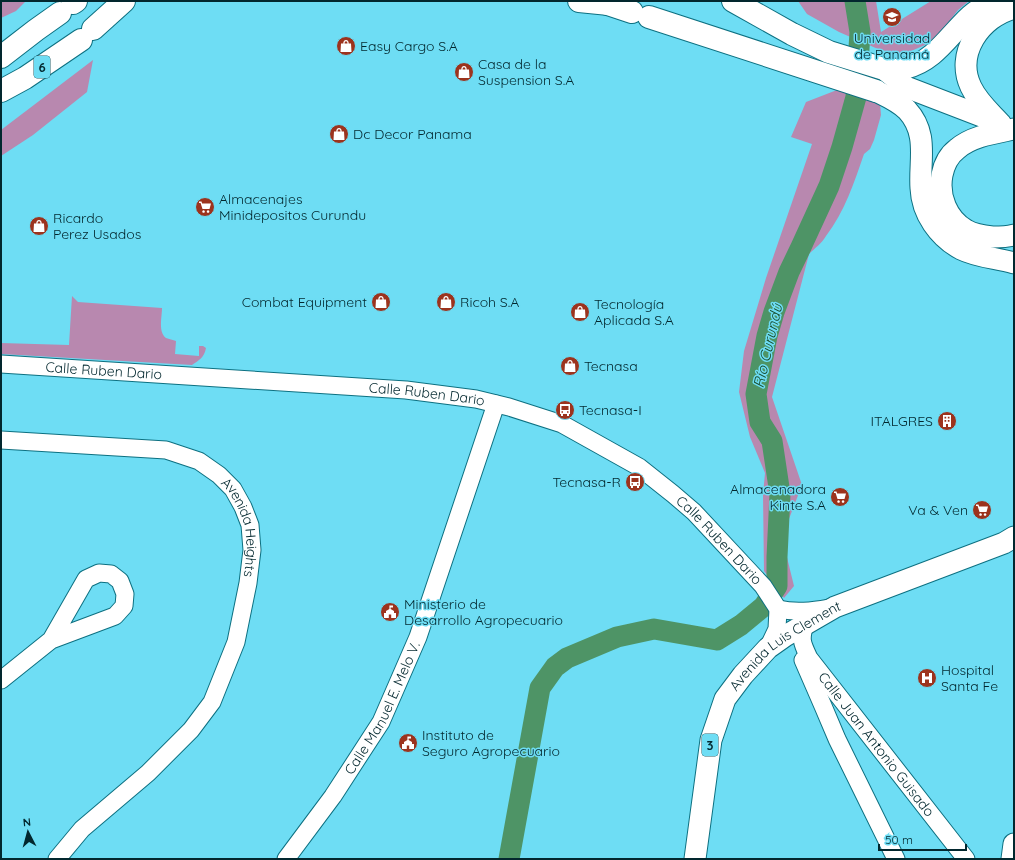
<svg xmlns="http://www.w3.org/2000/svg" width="1015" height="860" font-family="Quicksand,sans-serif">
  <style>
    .green { fill: #b888af }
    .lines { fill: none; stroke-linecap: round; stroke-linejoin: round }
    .river { stroke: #4e9466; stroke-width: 21 }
    .minor-casing { stroke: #0d7081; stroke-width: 19 }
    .major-casing { stroke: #0d7081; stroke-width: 23 }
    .highway-casing { stroke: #0d7081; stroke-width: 24 }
    .minor { stroke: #fff; stroke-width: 17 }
    .major { stroke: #fff; stroke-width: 21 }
    .highway { stroke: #fff; stroke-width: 22 }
    .labels { text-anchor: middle; stroke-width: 3; stroke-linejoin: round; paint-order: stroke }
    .shield { fill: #6eddf4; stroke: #225e69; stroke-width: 1 }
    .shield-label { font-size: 13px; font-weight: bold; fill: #02272e }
    .poi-label { font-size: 14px; fill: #02272e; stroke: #6eddf4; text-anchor: start }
    .street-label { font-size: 14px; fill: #02272e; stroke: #6eddf4 }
    .water-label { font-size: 15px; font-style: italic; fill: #174c2c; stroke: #6eddf4 }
  </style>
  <rect width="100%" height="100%" fill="#6eddf4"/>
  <g class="green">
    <polygon points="1,1 26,1 16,11 1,18"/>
    <polygon points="798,1 876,1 881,32 931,1 969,1 958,10 941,32 925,45 902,55 878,49 839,32 807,14"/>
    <polygon points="93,60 87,92 33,135 1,156 1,130"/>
    <path d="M837,90l43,13 1,12 -7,25 -4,9 -6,5c-10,29 -19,57 -38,82 -4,7 -11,12 -17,18l-37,143 30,88 -20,52 12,49 -10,12 -20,-27 -1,-76 2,-22 -15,-36 -11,-45 5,-41 22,-73 46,-134 -21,-7 15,-35z"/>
    <path d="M72,296l6,6 84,6c0,9 -4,24 4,30 3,1 7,2 10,3l-1,13 24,2v-10h4l3,2c-2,10 -7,12 -14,17l-191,-11v-11l68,2z"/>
  </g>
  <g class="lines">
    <polyline class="river" points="509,859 540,688 555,667 567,658 617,637 654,629 717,640 741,625 764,606 777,586 777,557 780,494 772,441 760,422 756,394 767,336 774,312 789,272 801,247 829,186 842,147 856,97 860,32 855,1"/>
    <g class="minor-casing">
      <g id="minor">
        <path id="s1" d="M1,364l405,26 70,9 33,8 53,17 77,43 34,27 21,18 69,74 15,23 -1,20 -9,19"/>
        <path id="s2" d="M1,440l165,10 33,11 20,14 14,14 10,18 7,18 2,25 -4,33 -12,59 -24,60 -21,28 -43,43 -66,56 -25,30"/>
        <path d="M778,609c18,4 34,2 51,-1"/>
        <path id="s3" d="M805,624c-5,16 -3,19 4,34l157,201"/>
        <polyline points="803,660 823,706 837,739 896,859"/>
        <polyline points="1,680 51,640 115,616 124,606 125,594 120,581 111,574 99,573 86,579 51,640"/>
        <path id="s4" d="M286,859l47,-63 48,-74 37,-85 78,-233"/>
      </g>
    </g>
    <g class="major-casing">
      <g id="major">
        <polyline points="884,69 906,87 997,122"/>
        <path d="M884,69c7,0 15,1 22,-1 29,-7 43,-33 64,-52 7,-6 15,-11 23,-15"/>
        <path d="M876,91c10,5 22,10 31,19 22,24 12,50 14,78 1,26 18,49 40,61 16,8 36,9 53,14"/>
        <path d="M1001,124c-11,-12 -23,-22 -30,-37 -16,-33 9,-70 43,-79"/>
        <path d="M1014,129c-19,4 -42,7 -57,20 -8,6 -13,16 -15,26 -4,21 5,44 24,55 8,5 18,6 27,7 7,0 14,0 21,-2"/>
        <path id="s5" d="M695,859l16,-119 14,-41 18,-24 25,-27 17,-12 50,-29 169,-64 10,-6"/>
        <polyline points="1012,859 1014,844"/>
      </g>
    </g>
    <g class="highway-casing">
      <g id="highway">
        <polyline points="579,1 609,4"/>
        <polyline points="599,1 632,12"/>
        <polyline points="733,1 792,34 829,52 884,69"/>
        <polyline points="73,3 76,1"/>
        <polyline points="649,17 876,91"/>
        <polyline points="93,29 124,1"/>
        <polyline points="1,57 36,30 60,13"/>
        <polyline points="1,91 25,78 81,40"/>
      </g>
    </g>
    <use href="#minor" class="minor"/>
    <use href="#major" class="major"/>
    <use href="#highway" class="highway"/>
  </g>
  <defs>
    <g id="university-disc" transform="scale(1)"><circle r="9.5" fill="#9c331d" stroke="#6eddf4"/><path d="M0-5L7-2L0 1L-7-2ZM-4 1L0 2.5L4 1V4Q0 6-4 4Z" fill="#fff"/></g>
    <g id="shop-disc" transform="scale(1)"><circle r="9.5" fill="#9c331d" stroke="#6eddf4"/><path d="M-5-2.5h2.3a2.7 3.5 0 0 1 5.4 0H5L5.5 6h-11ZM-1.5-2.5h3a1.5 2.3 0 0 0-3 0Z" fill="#fff"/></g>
    <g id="supermarket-disc" transform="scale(1)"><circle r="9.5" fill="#9c331d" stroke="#6eddf4"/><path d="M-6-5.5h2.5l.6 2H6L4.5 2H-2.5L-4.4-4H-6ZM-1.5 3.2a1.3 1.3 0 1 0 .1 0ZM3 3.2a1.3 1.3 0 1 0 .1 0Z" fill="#fff"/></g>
    <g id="bus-disc" transform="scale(1)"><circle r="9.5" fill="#9c331d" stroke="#6eddf4"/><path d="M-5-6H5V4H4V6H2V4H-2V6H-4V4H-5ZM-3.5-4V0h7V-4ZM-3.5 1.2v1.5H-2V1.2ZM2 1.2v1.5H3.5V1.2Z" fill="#fff"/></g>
    <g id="building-disc" transform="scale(1)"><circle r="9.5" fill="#9c331d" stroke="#6eddf4"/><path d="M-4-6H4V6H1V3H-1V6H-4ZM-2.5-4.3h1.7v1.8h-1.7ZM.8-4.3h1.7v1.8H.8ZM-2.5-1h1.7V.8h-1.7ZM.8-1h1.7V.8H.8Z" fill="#fff"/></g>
    <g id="civic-disc" transform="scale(1)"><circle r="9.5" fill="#9c331d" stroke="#6eddf4"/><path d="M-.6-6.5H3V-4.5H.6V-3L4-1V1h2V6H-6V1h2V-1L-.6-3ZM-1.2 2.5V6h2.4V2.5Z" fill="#fff"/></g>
    <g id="hospital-disc" transform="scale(1)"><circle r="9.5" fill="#9c331d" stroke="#6eddf4"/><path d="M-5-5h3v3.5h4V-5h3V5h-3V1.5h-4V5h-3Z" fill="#fff"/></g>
  </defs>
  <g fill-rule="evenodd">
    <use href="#university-disc" x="892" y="17"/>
    <use href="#shop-disc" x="346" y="46"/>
    <use href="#shop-disc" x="464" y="72"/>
    <use href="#shop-disc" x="339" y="134"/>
    <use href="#supermarket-disc" x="205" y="207"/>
    <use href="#shop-disc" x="39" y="226"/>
    <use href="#shop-disc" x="381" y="302"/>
    <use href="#shop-disc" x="446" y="302"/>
    <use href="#shop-disc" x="580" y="312"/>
    <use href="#shop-disc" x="570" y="366"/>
    <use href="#bus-disc" x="565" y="410"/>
    <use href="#building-disc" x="947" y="421"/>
    <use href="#bus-disc" x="635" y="482"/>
    <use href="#supermarket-disc" x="840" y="497"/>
    <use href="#supermarket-disc" x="982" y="510"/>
    <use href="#civic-disc" x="390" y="612"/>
    <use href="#hospital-disc" x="927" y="678"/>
    <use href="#civic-disc" x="408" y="743"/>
  </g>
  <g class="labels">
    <g class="shield">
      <rect x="34" y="56" width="16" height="22" rx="3"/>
      <rect x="702" y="734" width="16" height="22" rx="3"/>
    </g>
    <g class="shield-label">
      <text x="42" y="72">6</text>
      <text x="710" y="750">3</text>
    </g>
    <g class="poi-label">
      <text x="892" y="43" text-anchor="middle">Universidad<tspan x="892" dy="16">de Panamá</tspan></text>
      <text x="360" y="51">Easy Cargo S.A</text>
      <text x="478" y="69">Casa de la<tspan x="478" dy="16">Suspension S.A</tspan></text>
      <text x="353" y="139">Dc Decor Panama</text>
      <text x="219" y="204">Almacenajes<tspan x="219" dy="16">Minidepositos Curundu</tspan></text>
      <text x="53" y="223">Ricardo<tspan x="53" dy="16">Perez Usados</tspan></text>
      <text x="367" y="307" text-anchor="end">Combat Equipment</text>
      <text x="460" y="307">Ricoh S.A</text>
      <text x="594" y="309">Tecnología<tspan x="594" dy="16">Aplicada S.A</tspan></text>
      <text x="584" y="371">Tecnasa</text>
      <text x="579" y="415">Tecnasa-I</text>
      <text x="933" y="426" text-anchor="end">ITALGRES</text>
      <text x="621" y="487" text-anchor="end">Tecnasa-R</text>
      <text x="826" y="494" text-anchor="end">Almacenadora<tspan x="826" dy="16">Kinte S.A</tspan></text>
      <text x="968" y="515" text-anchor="end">Va &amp; Ven</text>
      <text x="404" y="609">Ministerio de<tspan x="404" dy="16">Desarrollo Agropecuario</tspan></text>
      <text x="941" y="675">Hospital<tspan x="941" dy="16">Santa Fe</tspan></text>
      <text x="422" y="740">Instituto de<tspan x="422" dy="16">Seguro Agropecuario</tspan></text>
    </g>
    <g class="street-label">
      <text dy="5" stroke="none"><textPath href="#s1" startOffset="103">Calle Ruben Dario</textPath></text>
      <text dy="5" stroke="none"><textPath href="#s1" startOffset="427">Calle Ruben Dario</textPath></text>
      <text dy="5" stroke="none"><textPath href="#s2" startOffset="284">Avenida Heights</textPath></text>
      <text dy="5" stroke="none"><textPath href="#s1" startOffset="763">Calle Ruben Dario</textPath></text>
      <text dy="5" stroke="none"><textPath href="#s5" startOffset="245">Avenida Luis Clement</textPath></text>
      <text dy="5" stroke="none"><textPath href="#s4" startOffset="180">Calle Manuel E. Melo V.</textPath></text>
      <text dy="5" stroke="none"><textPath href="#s3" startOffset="145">Calle Juan Antonio Guisado</textPath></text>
    </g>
    <g class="water-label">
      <text transform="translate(768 346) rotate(-77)" y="5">Río Curundú</text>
    </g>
  </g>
  <rect width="1015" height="860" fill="none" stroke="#02272e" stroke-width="4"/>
  <g transform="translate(28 832) rotate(354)" stroke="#6eddf4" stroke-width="3" paint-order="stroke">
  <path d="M0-3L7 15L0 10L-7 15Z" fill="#02272e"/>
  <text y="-6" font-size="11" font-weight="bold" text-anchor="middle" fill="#02272e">N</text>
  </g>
  <path d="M879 844v6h87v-6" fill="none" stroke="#02272e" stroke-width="2"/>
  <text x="885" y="844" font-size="12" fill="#02272e" stroke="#6eddf4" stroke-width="3" paint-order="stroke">50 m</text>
</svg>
